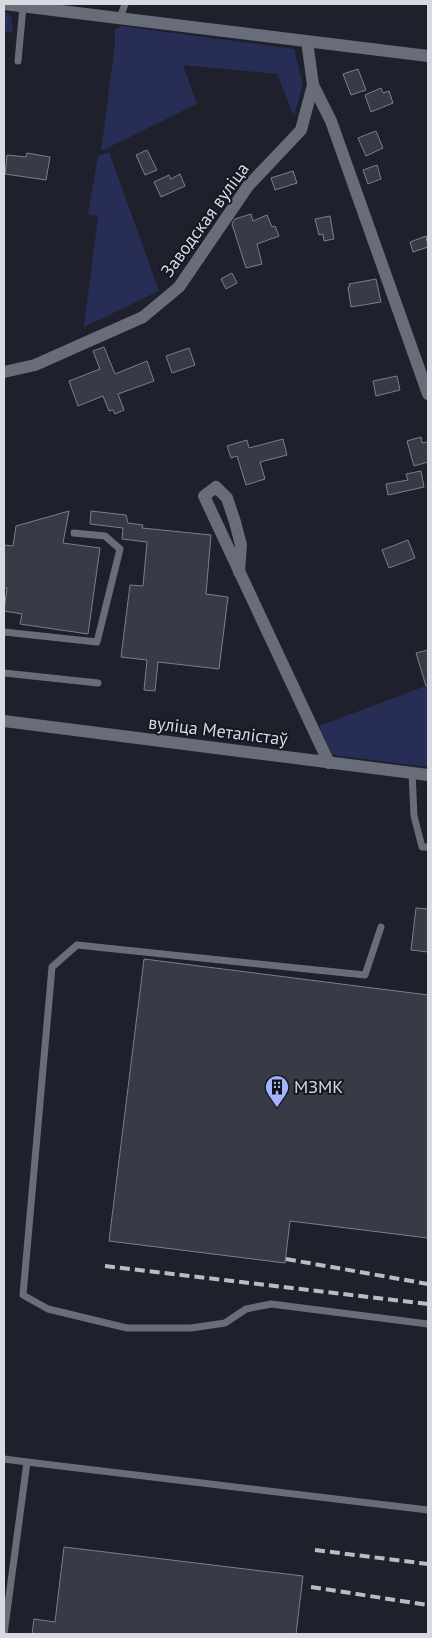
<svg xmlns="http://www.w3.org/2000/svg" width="432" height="1638" font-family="'PT Sans',sans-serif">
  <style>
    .grass { fill: #272d55 }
    .building { fill: #383a46; stroke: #7b7e8c }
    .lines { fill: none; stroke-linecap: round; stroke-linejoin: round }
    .service { stroke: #696c79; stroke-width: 7 }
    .minor { stroke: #696c79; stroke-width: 12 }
    .rail { stroke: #babbc3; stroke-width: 4; stroke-dasharray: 10 5; stroke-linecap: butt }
    .labels { text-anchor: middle; stroke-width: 4; stroke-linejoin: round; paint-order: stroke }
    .street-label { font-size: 18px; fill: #d8d9e1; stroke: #151722 }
    .poi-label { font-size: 18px; fill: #d8d9e1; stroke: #151722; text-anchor: start }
  </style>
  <rect width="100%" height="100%" fill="#1e212b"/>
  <g class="grass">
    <polygon points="4,10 11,17 13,32 4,31"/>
    <polygon points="121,26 294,49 303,84 294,116 277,74 183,65 197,104 101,151 115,44 115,30"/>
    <polygon points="109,152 159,291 84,327 98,216 88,214 98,156"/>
    <polygon points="428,685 428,767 332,755 319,726"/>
  </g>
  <g class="building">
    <polygon points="358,69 366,90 351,95 343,74"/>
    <polygon points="381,88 383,93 389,91 393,103 371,112 365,95"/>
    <polygon points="376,131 383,148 366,156 358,138"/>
    <polygon points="147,150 157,170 145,175 136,155"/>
    <polygon points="27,153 50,157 46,180 5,174 7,155 26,157"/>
    <polygon points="377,165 381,179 368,184 363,170"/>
    <polygon points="293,171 297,183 275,190 271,178"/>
    <polygon points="180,174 185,186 161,197 154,182 169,175 171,179"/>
    <polygon points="251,214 253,221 267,215 272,227 275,226 279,236 257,244 262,264 246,268 232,224 235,219"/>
    <polygon points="330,216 334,239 324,241 323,234 319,235 315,219"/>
    <polygon points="426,236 428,247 413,252 410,242"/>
    <polygon points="232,273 237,283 226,289 221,279"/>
    <polygon points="376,279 381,302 351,307 348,287 350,287 349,284"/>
    <polygon points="104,347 115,374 147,361 154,381 118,394 124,410 115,414 113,410 109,411 103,396 78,406 69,381 100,369 93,351"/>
    <polygon points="189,348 195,365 172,373 166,356"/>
    <polygon points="397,376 400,390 376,396 373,381"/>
    <polygon points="421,437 422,443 428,442 428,462 414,466 407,441"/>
    <polygon points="283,439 287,455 260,462 265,479 246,485 237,456 231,458 227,446 247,440 249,448"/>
    <polygon points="421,471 424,487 388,495 386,484 408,480 406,474"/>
    <polygon points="69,511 63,543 100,548 88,634 20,624 22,614 4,611 7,588 4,588 4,545 13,546 16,526"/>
    <polygon points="91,511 126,515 128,523 143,525 142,528 211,535 206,594 228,597 219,669 158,662 155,691 144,690 147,660 121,657 130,585 143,586 147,542 122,539 123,528 90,524"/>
    <polygon points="408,540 415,558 389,568 382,550"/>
    <polygon points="428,650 428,685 426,686 416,653"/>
    <polygon points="416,908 428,909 428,952 411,950"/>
    <polygon points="144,959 428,995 428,1238 290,1221 285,1263 109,1241"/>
    <polygon points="64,1547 303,1576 296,1634 32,1634 34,1619 55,1622"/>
  </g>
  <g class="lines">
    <g class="service">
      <polyline points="120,18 125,4"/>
      <polyline points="18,61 23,7"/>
      <polyline points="4,632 97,642 120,549 105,536 74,533"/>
      <polyline points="4,673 98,683"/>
      <polyline points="412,772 414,816 422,847 428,847"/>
      <polyline points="381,927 365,975 77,945 52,967 23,1295 48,1309 127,1328 191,1328 225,1323 246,1309 271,1304 428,1324"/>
      <polyline points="4,1459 27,1462 4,1634"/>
      <polyline points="27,1462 428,1510"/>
    </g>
    <g class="minor">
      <polyline points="4,4 428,56"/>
      <polyline points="307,41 313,85 331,121 428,394"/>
      <polyline points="4,372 35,365 143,317 179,287 248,186 301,130 313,85"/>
      <polyline points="239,572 241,545 235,522 227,498 216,487 204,496 329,763"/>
      <polyline points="4,721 428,775"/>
    </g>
    <g class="rail">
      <polyline points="286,1259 428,1284"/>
      <polyline points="105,1266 428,1304"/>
      <polyline points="315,1550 428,1564"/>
      <polyline points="311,1587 428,1605"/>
    </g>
  </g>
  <defs>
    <g id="building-pin" transform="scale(1.25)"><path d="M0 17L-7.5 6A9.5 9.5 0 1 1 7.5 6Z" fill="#a3b2fc" stroke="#151722"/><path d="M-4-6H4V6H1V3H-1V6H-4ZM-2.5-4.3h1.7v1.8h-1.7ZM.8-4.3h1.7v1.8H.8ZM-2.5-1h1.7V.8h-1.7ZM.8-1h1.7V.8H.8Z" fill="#111"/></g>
  </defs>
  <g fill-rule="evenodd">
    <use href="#building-pin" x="277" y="1087"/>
  </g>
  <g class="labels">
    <g class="street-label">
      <text transform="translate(205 220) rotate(-54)" y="6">Заводская вуліца</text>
      <text transform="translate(218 731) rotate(7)" y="6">вуліца Металістаў</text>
    </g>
    <g class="poi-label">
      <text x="294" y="1093">МЗМК</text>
    </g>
  </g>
  <rect width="432" height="1638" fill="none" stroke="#d8d9e1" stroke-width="10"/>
</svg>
